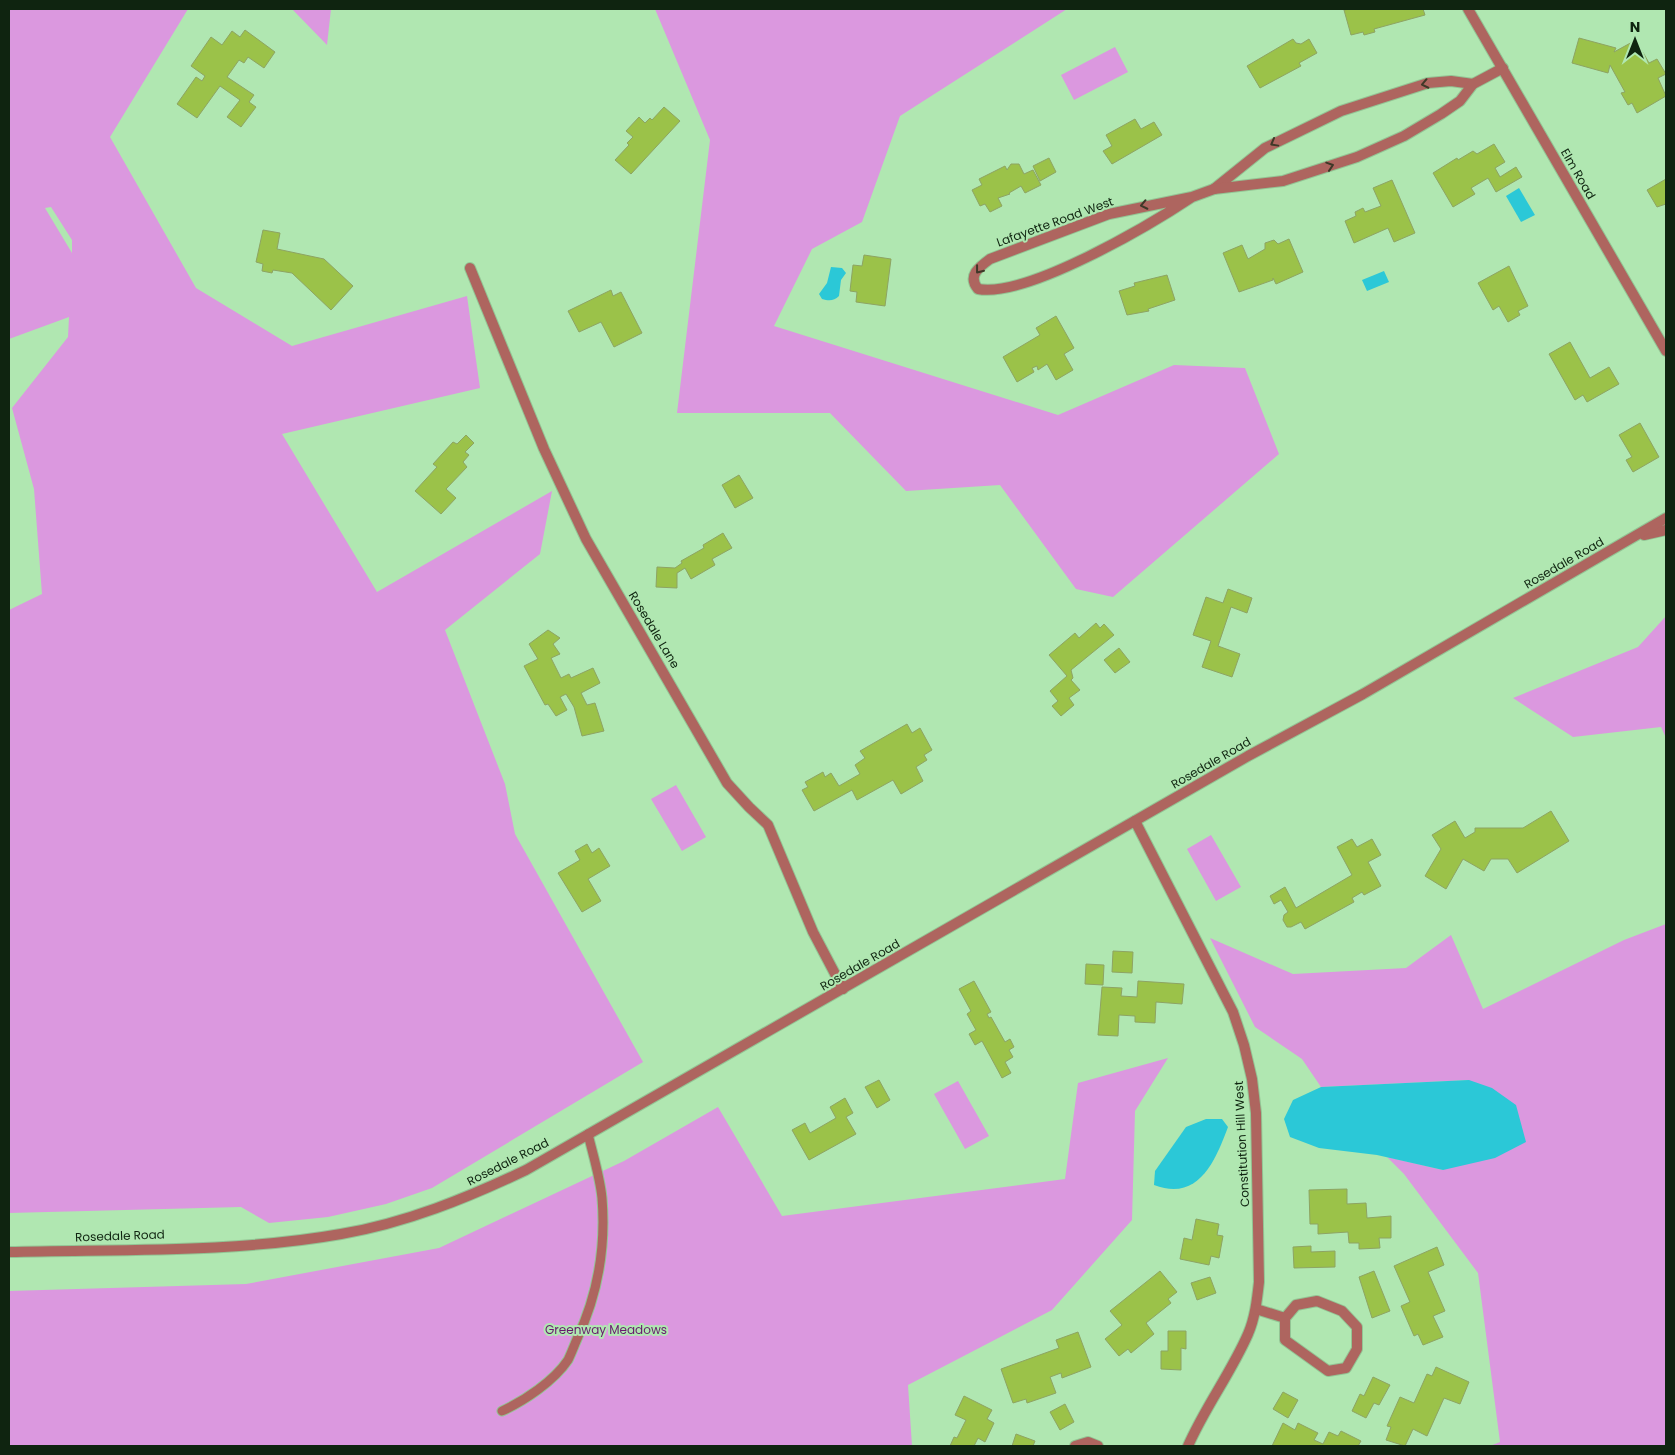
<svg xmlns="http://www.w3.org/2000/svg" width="1675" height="1455" font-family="Poppins,sans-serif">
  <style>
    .green { fill: #db98df; fill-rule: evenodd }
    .water { fill: #2bc8d7 }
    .building { fill: #9bc249; stroke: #8da463 }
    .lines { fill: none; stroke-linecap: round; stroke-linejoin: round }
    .service-casing { stroke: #93c494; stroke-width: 11 }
    .minor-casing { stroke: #93c494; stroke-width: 12 }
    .tertiary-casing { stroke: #93c494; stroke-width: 12 }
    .service { stroke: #ae655f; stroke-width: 9 }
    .minor { stroke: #ae655f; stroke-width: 10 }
    .tertiary { stroke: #ae655f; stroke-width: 10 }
    .oneway { stroke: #3f3828 }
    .labels { text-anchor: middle; stroke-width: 4; stroke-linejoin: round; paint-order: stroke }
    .street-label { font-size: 12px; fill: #0f2410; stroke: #b0e7b1 }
    .park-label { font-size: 12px; fill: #661a6c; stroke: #b0e7b1 }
  </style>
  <rect width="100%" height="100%" fill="#b0e7b1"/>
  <g class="green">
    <path d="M9,9h179l-78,128 86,151 96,58 175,-50 13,92 -198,46 95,158 175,-101 -12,63 -95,76 60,154 10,50 128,228 -211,126 -46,16 -58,13 -59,6 -28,-16 -232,6v-603l33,-16 -8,-105 -22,-81 56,-71 1,-20 -60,22zM51,207l21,33v13l-27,-45z"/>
    <polygon points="292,9 331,9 327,45"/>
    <polygon points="655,9 1067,9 900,116 862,222 812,249 774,326 1058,415 1174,365 1245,368 1279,454 1113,597 1076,589 1000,485 906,491 830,413 677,413 710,140"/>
    <polygon points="1115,47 1128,72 1074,100 1061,75"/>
    <polygon points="1666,616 1666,738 1661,727 1573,737 1513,698 1638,647"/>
    <polygon points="676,785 706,837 682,851 651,799"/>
    <polygon points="1211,835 1241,887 1216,901 1187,849"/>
    <polygon points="1666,924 1666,1446 1490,1446 1500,1442 1478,1273 1404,1174 1387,1157 1443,1170 1469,1080 1321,1087 1302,1059 1255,1027 1210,938 1293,974 1406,968 1451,935 1483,1009 1624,940"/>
    <polygon points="1168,1058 1135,1111 1132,1220 1052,1310 908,1385 912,1446 9,1446 9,1291 246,1284 439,1248 624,1161 718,1107 782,1216 1065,1179 1078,1083"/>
    <polygon points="958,1081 989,1136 965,1149 934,1094"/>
  </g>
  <g class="water">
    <polygon points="1519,188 1535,215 1521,222 1506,196"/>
    <path d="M831,267l11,1 4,5 -5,7 -2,16c-5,5 -10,5 -17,3l-3,-5 8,-11z"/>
    <polygon points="1384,271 1389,282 1367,291 1362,280"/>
    <polygon points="1469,1080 1492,1088 1516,1105 1526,1142 1495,1158 1443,1170 1377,1155 1319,1148 1290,1137 1284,1119 1293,1100 1321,1087"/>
    <path d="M1206,1119h16l6,8c-13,35 -30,75 -74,58l1,-14 31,-44z"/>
  </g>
  <g class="building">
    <polygon points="1350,9 1423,9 1425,15 1374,29 1375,32 1364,35 1363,32 1351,35 1344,10"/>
    <polygon points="245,30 275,52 264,68 248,57 244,63 239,60 227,77 254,95 249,102 256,107 241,127 227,117 240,100 220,86 197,118 177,104 196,77 202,81 205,76 191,66 211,37 222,45 232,31 240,37"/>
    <polygon points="1579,38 1616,48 1614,52 1636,40 1649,63 1657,59 1666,74 1658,78 1666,96 1637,113 1632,103 1628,105 1621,93 1625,92 1610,65 1608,73 1572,63"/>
    <polygon points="1293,39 1296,43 1301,44 1309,39 1317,53 1299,63 1301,66 1260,88 1247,66"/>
    <polygon points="664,107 680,121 631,174 615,160 629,145 627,143 633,137 626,131 639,117 645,123 650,118 652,120"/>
    <polygon points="1135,119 1141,129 1154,122 1162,135 1112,164 1103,151 1112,146 1106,135"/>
    <polygon points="1494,144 1505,162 1495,168 1500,177 1516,167 1522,177 1496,192 1488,178 1471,188 1475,194 1453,207 1433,173 1457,158 1458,160 1473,151 1477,154"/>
    <polygon points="1049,158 1056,172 1040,181 1033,166"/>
    <polygon points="1011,164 1019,164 1024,174 1033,170 1041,185 1025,193 1021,186 1009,193 1010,194 998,198 1002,206 990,212 985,204 980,206 972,190 982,185 979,179 1005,166 1007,170"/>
    <polygon points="1666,179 1666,204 1657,207 1647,190"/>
    <polygon points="1392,180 1415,233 1394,242 1388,228 1354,243 1345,221 1356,216 1355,212 1363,208 1365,212 1381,206 1373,188"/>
    <polygon points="263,230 280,233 277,249 324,259 353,286 331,310 292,273 273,270 272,273 262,271 263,264 256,262"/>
    <polygon points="1289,239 1303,272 1276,284 1273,278 1273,280 1239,292 1223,253 1242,245 1248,259 1265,249 1265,243 1274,240 1278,244"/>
    <polygon points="864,255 891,259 885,306 856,302 857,292 850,291 853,265 862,266"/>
    <polygon points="1509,266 1528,306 1518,311 1520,315 1508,322 1499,306 1493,310 1478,283"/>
    <polygon points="1167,275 1175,300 1148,309 1149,311 1127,315 1119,291 1135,286 1134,283"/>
    <polygon points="611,290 613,296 621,292 642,333 614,347 601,322 579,332 568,311"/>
    <polygon points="1056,316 1074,348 1064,354 1073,370 1056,380 1047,364 1038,370 1037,366 1032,368 1034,372 1017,382 1003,357 1040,335 1036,328"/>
    <polygon points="1570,342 1590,378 1609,367 1619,384 1587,402 1583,395 1575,400 1549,354"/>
    <polygon points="1640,423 1659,457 1633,472 1626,460 1632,457 1619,435"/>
    <polygon points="466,435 474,443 465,452 469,455 463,462 467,467 446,489 456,498 441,514 415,491 437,467 433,464 453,442 457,444"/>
    <polygon points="739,475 753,498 735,508 722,485"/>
    <polygon points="723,533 732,548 712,559 715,565 691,579 685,568 677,573 677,588 656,587 657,567 675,568 682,563 681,561 704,548 703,545"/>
    <polygon points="1228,589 1252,598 1247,613 1231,607 1218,646 1240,654 1232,677 1202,667 1211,641 1193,635 1206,597 1223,603"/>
    <polygon points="1096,623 1100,628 1104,624 1114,635 1071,670 1073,678 1071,680 1080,690 1069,698 1074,705 1061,716 1052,706 1058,701 1050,691 1067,676 1049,655 1075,633 1079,638"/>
    <polygon points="548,630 560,638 553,644 560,654 551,658 561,678 569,674 571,678 593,668 600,683 581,693 587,705 595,703 604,731 582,736 574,707 566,694 560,697 567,710 556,716 548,704 545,705 524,666 538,659 529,644"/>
    <polygon points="1119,648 1130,662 1115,673 1104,660"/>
    <polygon points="907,724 912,733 920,728 932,750 924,755 927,760 916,767 923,781 901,794 893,780 857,800 852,790 814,811 802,790 808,787 805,782 823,772 825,777 831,773 839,786 860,774 855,765 865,758 860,751"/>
    <polygon points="1551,811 1569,841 1517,873 1508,859 1491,859 1484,871 1463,859 1446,889 1425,876 1441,849 1432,835 1455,821 1465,838 1475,832 1475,828 1523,828"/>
    <polygon points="1352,839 1357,847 1372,839 1381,855 1368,862 1381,886 1364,895 1362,892 1352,898 1354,902 1305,929 1301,922 1291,927 1287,927 1283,920 1284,915 1288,912 1281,900 1274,904 1270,896 1285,887 1296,908 1352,875 1337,847"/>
    <polygon points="587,844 592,853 599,848 610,866 588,879 601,901 582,912 558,873 580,860 575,851"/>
    <polygon points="1113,951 1133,952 1132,973 1112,972"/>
    <polygon points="1086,964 1104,965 1103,985 1085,984"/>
    <polygon points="974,981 991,1012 987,1014 989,1018 991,1017 1005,1042 1010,1039 1014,1047 1009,1050 1013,1057 1005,1062 1011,1073 1002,1078 982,1041 975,1045 969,1034 976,1030 967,1014 971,1011 959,989"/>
    <polygon points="1138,981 1184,984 1182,1004 1156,1002 1155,1023 1135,1022 1135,1016 1119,1015 1118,1036 1098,1035 1102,987 1122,988 1121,996 1137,997"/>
    <polygon points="879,1080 890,1100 877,1108 865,1087"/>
    <polygon points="845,1098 853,1113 846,1117 856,1134 809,1160 792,1130 805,1123 810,1133 836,1118 830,1107"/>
    <polygon points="1347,1189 1347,1204 1366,1203 1367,1218 1391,1216 1391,1238 1379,1238 1380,1248 1359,1249 1359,1243 1349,1243 1348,1232 1318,1234 1318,1224 1310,1224 1309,1190"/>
    <polygon points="1196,1219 1219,1224 1217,1235 1223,1236 1219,1258 1211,1256 1209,1265 1180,1259 1184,1238 1192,1240"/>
    <polygon points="1311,1246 1311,1252 1335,1251 1335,1267 1294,1268 1293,1247"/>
    <polygon points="1437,1247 1444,1265 1428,1272 1445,1311 1433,1316 1443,1337 1423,1345 1418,1334 1414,1336 1401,1306 1410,1302 1394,1266"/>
    <polygon points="1160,1271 1177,1292 1168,1299 1171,1303 1146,1323 1154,1334 1131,1353 1128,1349 1119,1356 1105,1339 1122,1325 1110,1311"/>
    <polygon points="1374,1271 1390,1311 1372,1318 1359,1277"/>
    <polygon points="1210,1277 1216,1293 1197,1300 1191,1283"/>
    <polygon points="1168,1331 1186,1331 1186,1349 1181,1348 1181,1370 1161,1369 1161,1351 1168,1351"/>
    <polygon points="1078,1332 1091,1367 1062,1378 1061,1373 1050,1377 1056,1393 1027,1403 1026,1399 1013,1403 1001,1369 1059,1348 1056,1340"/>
    <polygon points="1436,1367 1469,1382 1460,1404 1444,1398 1427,1436 1413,1429 1405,1446 1386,1440 1391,1427 1387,1426 1400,1397 1414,1403 1427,1374 1432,1376"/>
    <polygon points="1373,1377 1390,1385 1379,1405 1374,1403 1366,1418 1352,1411 1360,1394 1364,1396"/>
    <polygon points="1283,1392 1298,1400 1288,1418 1273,1409"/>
    <polygon points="964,1396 992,1410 987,1419 994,1423 985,1442 978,1438 974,1446 950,1446 954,1437 957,1438 966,1420 955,1415"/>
    <polygon points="1065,1404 1074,1422 1060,1430 1050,1412"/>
    <polygon points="1283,1423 1295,1430 1298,1423 1318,1433 1314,1440 1323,1444 1329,1432 1338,1436 1341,1431 1361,1441 1358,1446 1272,1446"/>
    <polygon points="1016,1434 1035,1441 1033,1446 1012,1446"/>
  </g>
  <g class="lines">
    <g class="service-casing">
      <path id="service" d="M502,1411c22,-10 52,-30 66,-51 3,-6 6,-14 9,-21 21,-45 29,-92 25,-141 -2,-21 -9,-43 -14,-64"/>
    </g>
    <g class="minor-casing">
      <g id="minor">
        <polyline points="1214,189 1265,148 1341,111 1428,83 1451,81 1473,84"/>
        <path d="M1192,197c-42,28 -165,101 -214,92 -11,-13 1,-22 12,-30l119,-45 83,-17 22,-8 69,-8 74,-24 47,-21 37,-22 19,-13 13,-17 30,-16"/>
        <polyline points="470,268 544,449 586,539 727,783 749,807 768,825 813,932 843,989"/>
        <path d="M1135,821l98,191 11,33 8,34 4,34 3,169c-2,18 -4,36 -11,52 -17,39 -43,73 -60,112"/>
        <polyline points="1256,1309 1285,1318 1296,1305 1317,1301 1342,1311 1357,1327 1357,1349 1346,1368 1328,1371 1285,1340 1285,1318"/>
        <polyline points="1075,1446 1088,1442 1098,1446"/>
      </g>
    </g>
    <g class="tertiary-casing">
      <g id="tertiary">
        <polyline points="1468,9 1666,351"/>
        <polyline points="1644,535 1666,530"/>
        <path d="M9,1252c108,-3 225,1 332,-18 65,-11 126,-36 185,-64l722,-414 115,-62 303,-176"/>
      </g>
    </g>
    <use href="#service" class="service"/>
    <use href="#minor" class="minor"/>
    <use href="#tertiary" class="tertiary"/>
  </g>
  <defs><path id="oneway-chevron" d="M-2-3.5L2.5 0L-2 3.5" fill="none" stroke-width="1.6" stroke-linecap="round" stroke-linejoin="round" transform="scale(1.25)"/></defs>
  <g class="oneway">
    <use href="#oneway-chevron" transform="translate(1425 84) rotate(168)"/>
    <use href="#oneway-chevron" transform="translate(1274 143) rotate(151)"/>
    <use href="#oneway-chevron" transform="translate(1330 166) rotate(-18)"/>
    <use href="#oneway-chevron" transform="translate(1144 205) rotate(168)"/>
    <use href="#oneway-chevron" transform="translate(979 270) rotate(128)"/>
  </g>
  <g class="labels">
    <g class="street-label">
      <text transform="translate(1578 174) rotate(60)" y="4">Elm Road</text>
      <text transform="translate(1055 222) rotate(-20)" y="4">Lafayette Road West</text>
      <text transform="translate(1564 563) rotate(-30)" y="4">Rosedale Road</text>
      <text transform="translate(654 630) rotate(59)" y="4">Rosedale Lane</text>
      <text transform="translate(1211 763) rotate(-30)" y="4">Rosedale Road</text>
      <text transform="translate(860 965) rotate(-30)" y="4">Rosedale Road</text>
      <text transform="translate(1242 1144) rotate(-93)" y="4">Constitution Hill West</text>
      <text transform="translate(508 1162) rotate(-27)" y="4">Rosedale Road</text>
      <text transform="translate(120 1236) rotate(-2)" y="4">Rosedale Road</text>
    </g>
    <g class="park-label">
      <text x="606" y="1334">Greenway Meadows</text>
    </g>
  </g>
  <rect width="1675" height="1455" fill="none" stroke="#0f2410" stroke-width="20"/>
  <g transform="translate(1635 40)" stroke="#b0e7b1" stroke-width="4" paint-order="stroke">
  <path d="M0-4L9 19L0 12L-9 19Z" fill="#0f2410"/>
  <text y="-8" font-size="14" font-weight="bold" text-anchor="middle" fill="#0f2410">N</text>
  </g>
</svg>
